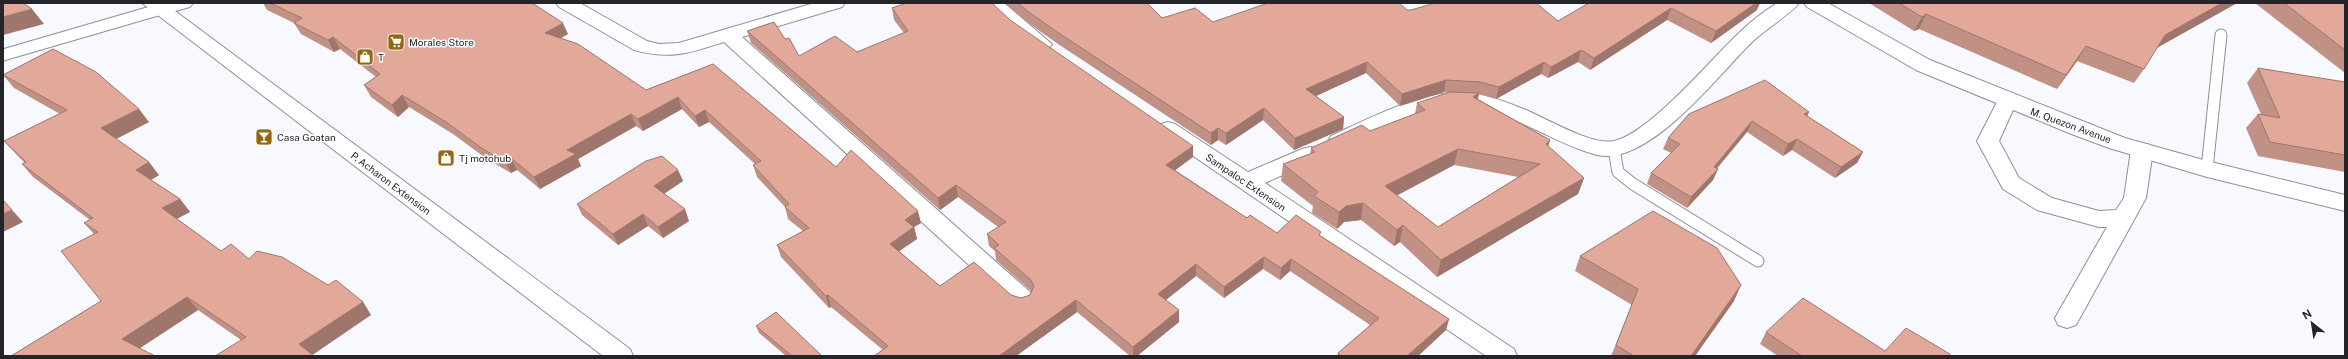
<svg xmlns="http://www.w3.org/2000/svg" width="2348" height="359" font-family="'Public Sans',sans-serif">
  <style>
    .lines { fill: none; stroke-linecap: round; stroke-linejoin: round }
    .lane-casing { stroke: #8d9098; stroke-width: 13 }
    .street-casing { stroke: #8d9098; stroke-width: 2 }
    .secondary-casing { stroke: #8d9098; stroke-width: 2 }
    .lane { stroke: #fff; stroke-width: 11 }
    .street { fill: #fff; fill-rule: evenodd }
    .secondary { fill: #fff; fill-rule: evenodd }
    .wall { fill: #c29185; fill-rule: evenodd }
    .shaded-wall { fill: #9e766c }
    .building { fill: #e2a99b; stroke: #9e766c; fill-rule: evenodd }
    .labels { text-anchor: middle; stroke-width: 3; stroke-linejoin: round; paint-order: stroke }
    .poi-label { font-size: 10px; fill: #242529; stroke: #fff; text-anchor: start }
    .street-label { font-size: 10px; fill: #242529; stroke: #fff }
  </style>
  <rect width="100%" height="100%" fill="#f8f9ff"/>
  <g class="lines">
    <g class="lane-casing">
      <g id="lane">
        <polyline points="3,55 161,9"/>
        <polyline points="1614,149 1618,172 1633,184 1758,261"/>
        <polyline points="2207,169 2221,35"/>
      </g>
    </g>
    <g class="street-casing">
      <g id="street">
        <path d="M556,3h24l67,38 12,3 20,-1 135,-40h31l-3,4 -100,30 288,255 4,7 -4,7 -8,2 -8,-2 -290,-264c-35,11 -53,18 -90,8l-75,-43z"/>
        <polygon points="982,3 1004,3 1052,44 1049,48 1042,50 1035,48"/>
        <path d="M1777,3h22c-8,11 -35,27 -47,39 -34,33 -103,125 -155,113 -46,-12 -92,-49 -139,-49 -43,0 -79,31 -119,42l-8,-2 -3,-5 3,-5c39,-18 97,-49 141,-43 18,3 37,10 54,17 21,9 67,36 88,31 36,-8 96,-81 125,-108 11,-11 24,-21 38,-30z"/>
        <polygon points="2007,94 2014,96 2017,101 1999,141 2019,178 2052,198 2099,211 2116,210 2124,198 2131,150 2134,145 2142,143 2150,145 2153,150 2146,198 2076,325 2067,328 2058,325 2055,318 2107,227 2099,227 2037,210 2003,189 1977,141 2000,96"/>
        <polygon points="1168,122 1175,124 1248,172 1302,149 1310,147 1318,149 1321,154 1318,159 1265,183 1514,349 1517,356 1486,356 1161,134 1157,129 1161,124"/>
      </g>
    </g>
    <g class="secondary-casing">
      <g id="secondary">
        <polygon points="142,3 193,3 190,7 175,11 630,349 633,356 603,356"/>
        <polygon points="1804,3 1828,3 1930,60 2125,138 2207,161 2345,195 2345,211 2207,177 2109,148 2069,133 1916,70 1807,7"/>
      </g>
    </g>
    <use href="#lane" class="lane"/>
    <use href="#street" class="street"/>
    <use href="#secondary" class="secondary"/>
  </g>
  <g class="wall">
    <polygon points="263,3 532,3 568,34 561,38 646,90 713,64 836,167 921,223 914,227 917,239 899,251 940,286 1011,295 1021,298 1030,295 1031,292 1031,291 996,260 995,251 989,246 987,234 998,227 958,197 940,210 751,43 747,31 785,39 799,56 857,52 904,33 894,20 892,8 1010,20 1193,157 1175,170 1247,218 1277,233 1321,236 1449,319 1446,330 1418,356 1337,356 1338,353 1370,325 1290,271 1280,280 1263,269 1224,298 1196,276 1166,300 1179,310 1179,322 1137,356 1130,356 1077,312 1016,356 874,356 883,350 831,307 829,308 781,257 777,245 803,231 788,219 785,207 757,177 753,165 755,164 709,122 699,127 682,109 643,131 636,126 578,159 581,166 540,189 517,170 511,173 487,159 453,134 409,107 398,117 371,97 364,85 376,77 340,49 334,52 301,34 294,23 267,10"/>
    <path d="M1005,3h142l15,15 51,4 194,-12 151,11 31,-18 168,7 -46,33 -44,-23 -77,50 -12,-8 -30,16 -7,-4 -45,25 -17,-5 -1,5 72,41 -2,6 36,32 -6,16 -141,83 -37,-35 -6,4 -33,-26 -17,2 -7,7 -25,-16 1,-7 -32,-25 2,-17 27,-10 1,-6 59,-17 45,-17 2,-11 37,-11h-10l-44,14 -34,-33 -50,23 28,21 -1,12 -49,21 -31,-30 -37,25 -8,-5 -7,5 -153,-101 -31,-22zM1454,165l64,12 -80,50 -41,-32z"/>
    <polygon points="1869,3 2237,3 2156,48 2144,69 2134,83 2077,61 2057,89 1919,29 1914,31"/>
    <polygon points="2255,3 2345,3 2345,73"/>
    <polygon points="2258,68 2345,82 2345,172 2258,156 2246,128 2258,114 2261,114 2247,83"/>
    <polygon points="3,75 149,122 116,139 159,175 151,180 180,199 190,212 177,219 221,251 249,259 328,285 363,302 371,315 241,340 198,310 140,348 11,356 101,301 94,234 84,223 90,220 33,177 22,164 25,163 16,154 4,141 60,114 14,88"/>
    <polygon points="1809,112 1807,116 1863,152 1857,163 1835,178 1792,150 1783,156 1747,132 1717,168 1718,169 1713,180 1687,208 1647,184 1651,173 1671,153 1663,149 1668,138 1689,114"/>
    <polygon points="678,170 683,181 664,194 689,221 663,238 648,226 618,245 582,215 577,204"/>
    <polygon points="1580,256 1734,301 1695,356 1611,356 1632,305 1575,271"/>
    <polygon points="756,326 822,356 786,356 759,333"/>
    <polygon points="1766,332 1885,351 1949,356 1778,356 1760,344"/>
  </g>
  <g class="shaded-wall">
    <polygon points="1756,3 1760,3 1757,10 1711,43 1716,31"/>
    <polygon points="2222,3 2237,3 2155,49 2165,35"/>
    <polygon points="1671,8 1667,20 1590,70 1594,58"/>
    <polygon points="32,9 44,24 3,35 3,17"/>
    <polygon points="1926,14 1919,29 1914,31 1922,17"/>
    <polygon points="563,23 568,34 550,44 545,33"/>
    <polygon points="333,37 340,49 334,52 328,40"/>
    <polygon points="2086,46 2077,61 2057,89 2066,75"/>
    <polygon points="1581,50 1578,62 1548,78 1551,67"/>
    <polygon points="1367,62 1366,73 1305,101 1306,89"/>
    <polygon points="1544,62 1541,74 1496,99 1499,87"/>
    <polygon points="1446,80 1444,92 1400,106 1402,94"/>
    <polygon points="1479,93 1475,110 1473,97"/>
    <polygon points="402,95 409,107 398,117 392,105"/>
    <polygon points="678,97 682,109 643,131 638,119"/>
    <polygon points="1264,108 1263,120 1226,145 1226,133"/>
    <polygon points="139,109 149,122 112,141 101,128"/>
    <polygon points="705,110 709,122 699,127 695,116"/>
    <polygon points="1809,112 1804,123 1804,114"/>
    <polygon points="631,114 636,126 578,159 581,166 540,189 534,177 567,150"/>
    <polygon points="1344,117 1343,129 1294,150 1295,138"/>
    <polygon points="1752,121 1747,132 1709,178 1714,167"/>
    <polygon points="1218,128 1218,140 1211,145 1211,133"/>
    <polygon points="1797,139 1792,150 1783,156 1788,144"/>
    <polygon points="1550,140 1545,157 1546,144"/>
    <polygon points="1193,146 1193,157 1166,177 1166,165"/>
    <polygon points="1458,149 1454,165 1383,203 1385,186"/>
    <polygon points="1863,152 1857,163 1835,178 1841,167"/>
    <polygon points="511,158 517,170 511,173 505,162"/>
    <polygon points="149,162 159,175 146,183 136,170"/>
    <polygon points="1718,169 1713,180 1687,208 1691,197"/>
    <polygon points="678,170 683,181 659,197 654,186"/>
    <polygon points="1584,178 1578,194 1437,277 1441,260"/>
    <polygon points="956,185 958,197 940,210 938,198"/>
    <polygon points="180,199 190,212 172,221 162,208"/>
    <polygon points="1363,203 1361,220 1344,222 1337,229 1339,212 1346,206"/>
    <polygon points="685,209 689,221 663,238 658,227"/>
    <polygon points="12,210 23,222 3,232 3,214"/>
    <polygon points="918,211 921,223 914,227 917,239 892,256 890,244 905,220"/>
    <polygon points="643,214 648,226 618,245 613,234"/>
    <polygon points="1403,225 1400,242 1394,246 1397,230"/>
    <polygon points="1264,257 1263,269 1224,298 1224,287"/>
    <polygon points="1291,259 1290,271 1280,280 1281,268"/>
    <polygon points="1196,264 1196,276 1158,306 1158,294"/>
    <polygon points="1741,285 1734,301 1695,356 1691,356"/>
    <polygon points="828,295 831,307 829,308 826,296"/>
    <polygon points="187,297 198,310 134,352 122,339"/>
    <polygon points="1076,300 1077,312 1016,356 999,356"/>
    <polygon points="363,302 371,315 311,356 299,344"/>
    <polygon points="1179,310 1179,322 1137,356 1133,356 1133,347"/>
    <polygon points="1449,319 1446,330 1418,356 1407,356"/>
  </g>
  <g class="building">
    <polygon points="3,3 23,3 32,9 3,17"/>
    <polygon points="270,3 532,3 563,23 545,33 578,44 646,90 713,64 836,167 851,150 918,211 905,220 914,227 890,244 940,286 974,262 1011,295 1021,298 1030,295 1034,286 1030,279 994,248 999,245 987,234 1006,222 956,185 938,198 747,31 774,22 785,39 789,38 799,56 835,36 857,52 908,31 892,8 906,3 992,3 1010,20 1193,146 1166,165 1247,218 1250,215 1277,233 1296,215 1321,232 1319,235 1449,319 1407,356 1341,356 1338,353 1379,318 1291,259 1281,268 1264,257 1224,287 1196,264 1158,294 1179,310 1133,347 1076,300 999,356 874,356 888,346 828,295 826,296 777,245 809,228 785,207 789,204 753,165 761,161 705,110 695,116 678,97 638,119 631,114 567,150 576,154 534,177 511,158 505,162 480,147 446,122 402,95 392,105 364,85 380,74 333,37 328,40 294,23 302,18"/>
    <polygon points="1018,3 1147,3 1162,18 1195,8 1213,22 1268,3 1399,3 1407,10 1411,10 1435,3 1536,3 1558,21 1589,3 1756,3 1716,31 1671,8 1594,58 1581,50 1551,67 1544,62 1499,87 1480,82 1446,80 1402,94 1367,62 1306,89 1344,117 1295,138 1264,108 1226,133 1218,128 1211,133 1057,32 1026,10"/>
    <polygon points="1899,3 2222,3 2165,35 2144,69 2086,46 2066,75 1926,14 1922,17"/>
    <polygon points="2284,3 2345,3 2345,50"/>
    <polygon points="53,49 96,72 139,109 101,128 149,162 136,170 180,199 162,208 221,251 231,244 249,259 257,251 282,257 328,285 336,280 363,302 299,344 314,356 215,356 246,337 187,297 122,339 155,356 11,356 101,301 61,251 98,232 84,223 93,218 22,164 26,162 4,141 67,110 3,75"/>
    <polygon points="2258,68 2345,82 2345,155 2270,142 2258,114 2280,118"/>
    <polygon points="1765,80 1809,112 1804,114 1863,152 1841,167 1797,139 1788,144 1752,121 1714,167 1718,169 1691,197 1651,173 1680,144 1668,138 1689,114"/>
    <path d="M1450,92l29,1 -6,4 77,43 -4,4 38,34 -143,82 -38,-35 -6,5 -34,-27 -17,3 -7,6 -25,-16 4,-4 -35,-28 32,-12 -4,-4 51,-23 8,6 55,-21 -8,-7zM1458,149l82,15 -102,63 -53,-41z"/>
    <polygon points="662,156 678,170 654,186 685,209 658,227 643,214 613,234 577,204 646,161"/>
    <polygon points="3,200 12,210 3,214"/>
    <polygon points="1653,211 1717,248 1741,285 1691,356 1634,356 1616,345 1638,289 1580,256"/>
    <polygon points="1803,298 1885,351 1906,328 1950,354 1949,356 1802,356 1766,332"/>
    <polygon points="776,312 822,356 792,356 756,326"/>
  </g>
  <defs>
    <g id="supermarket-square" transform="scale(0.9)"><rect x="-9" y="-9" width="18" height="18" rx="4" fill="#926811" stroke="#fff"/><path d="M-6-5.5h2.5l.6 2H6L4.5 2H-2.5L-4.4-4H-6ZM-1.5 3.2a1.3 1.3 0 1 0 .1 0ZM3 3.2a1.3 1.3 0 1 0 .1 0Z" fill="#fff"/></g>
    <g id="shop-square" transform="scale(0.9)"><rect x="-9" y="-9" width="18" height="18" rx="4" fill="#926811" stroke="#fff"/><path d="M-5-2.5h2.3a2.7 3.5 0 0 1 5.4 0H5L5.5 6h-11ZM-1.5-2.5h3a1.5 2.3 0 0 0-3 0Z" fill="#fff"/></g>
    <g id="bar-square" transform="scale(0.9)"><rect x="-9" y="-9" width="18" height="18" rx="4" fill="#926811" stroke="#fff"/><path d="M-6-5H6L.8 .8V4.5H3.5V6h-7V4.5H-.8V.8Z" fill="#fff"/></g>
  </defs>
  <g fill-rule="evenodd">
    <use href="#supermarket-square" x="396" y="42"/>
    <use href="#shop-square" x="365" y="57"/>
    <use href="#bar-square" x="264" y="137"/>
    <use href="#shop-square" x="446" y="158"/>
  </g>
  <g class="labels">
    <g class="poi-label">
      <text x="409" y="46">Morales Store</text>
      <text x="378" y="61">T</text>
      <text x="277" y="141">Casa Goatan</text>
      <text x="459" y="162">Tj motohub</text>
    </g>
    <g class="street-label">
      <text transform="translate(2071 125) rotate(20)" y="4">M. Quezon Avenue</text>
      <text transform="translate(1246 182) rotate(34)" y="4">Sampaloc Extension</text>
      <text transform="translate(391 183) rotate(37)" y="4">P. Acharon Extension</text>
    </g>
  </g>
  <rect width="2348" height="359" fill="none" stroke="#242529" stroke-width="8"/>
  <g transform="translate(2312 323) rotate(330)" stroke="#ffffff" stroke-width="3" paint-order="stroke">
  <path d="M0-3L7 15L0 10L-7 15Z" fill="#242529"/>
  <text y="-6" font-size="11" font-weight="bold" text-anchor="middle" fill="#242529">N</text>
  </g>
</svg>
